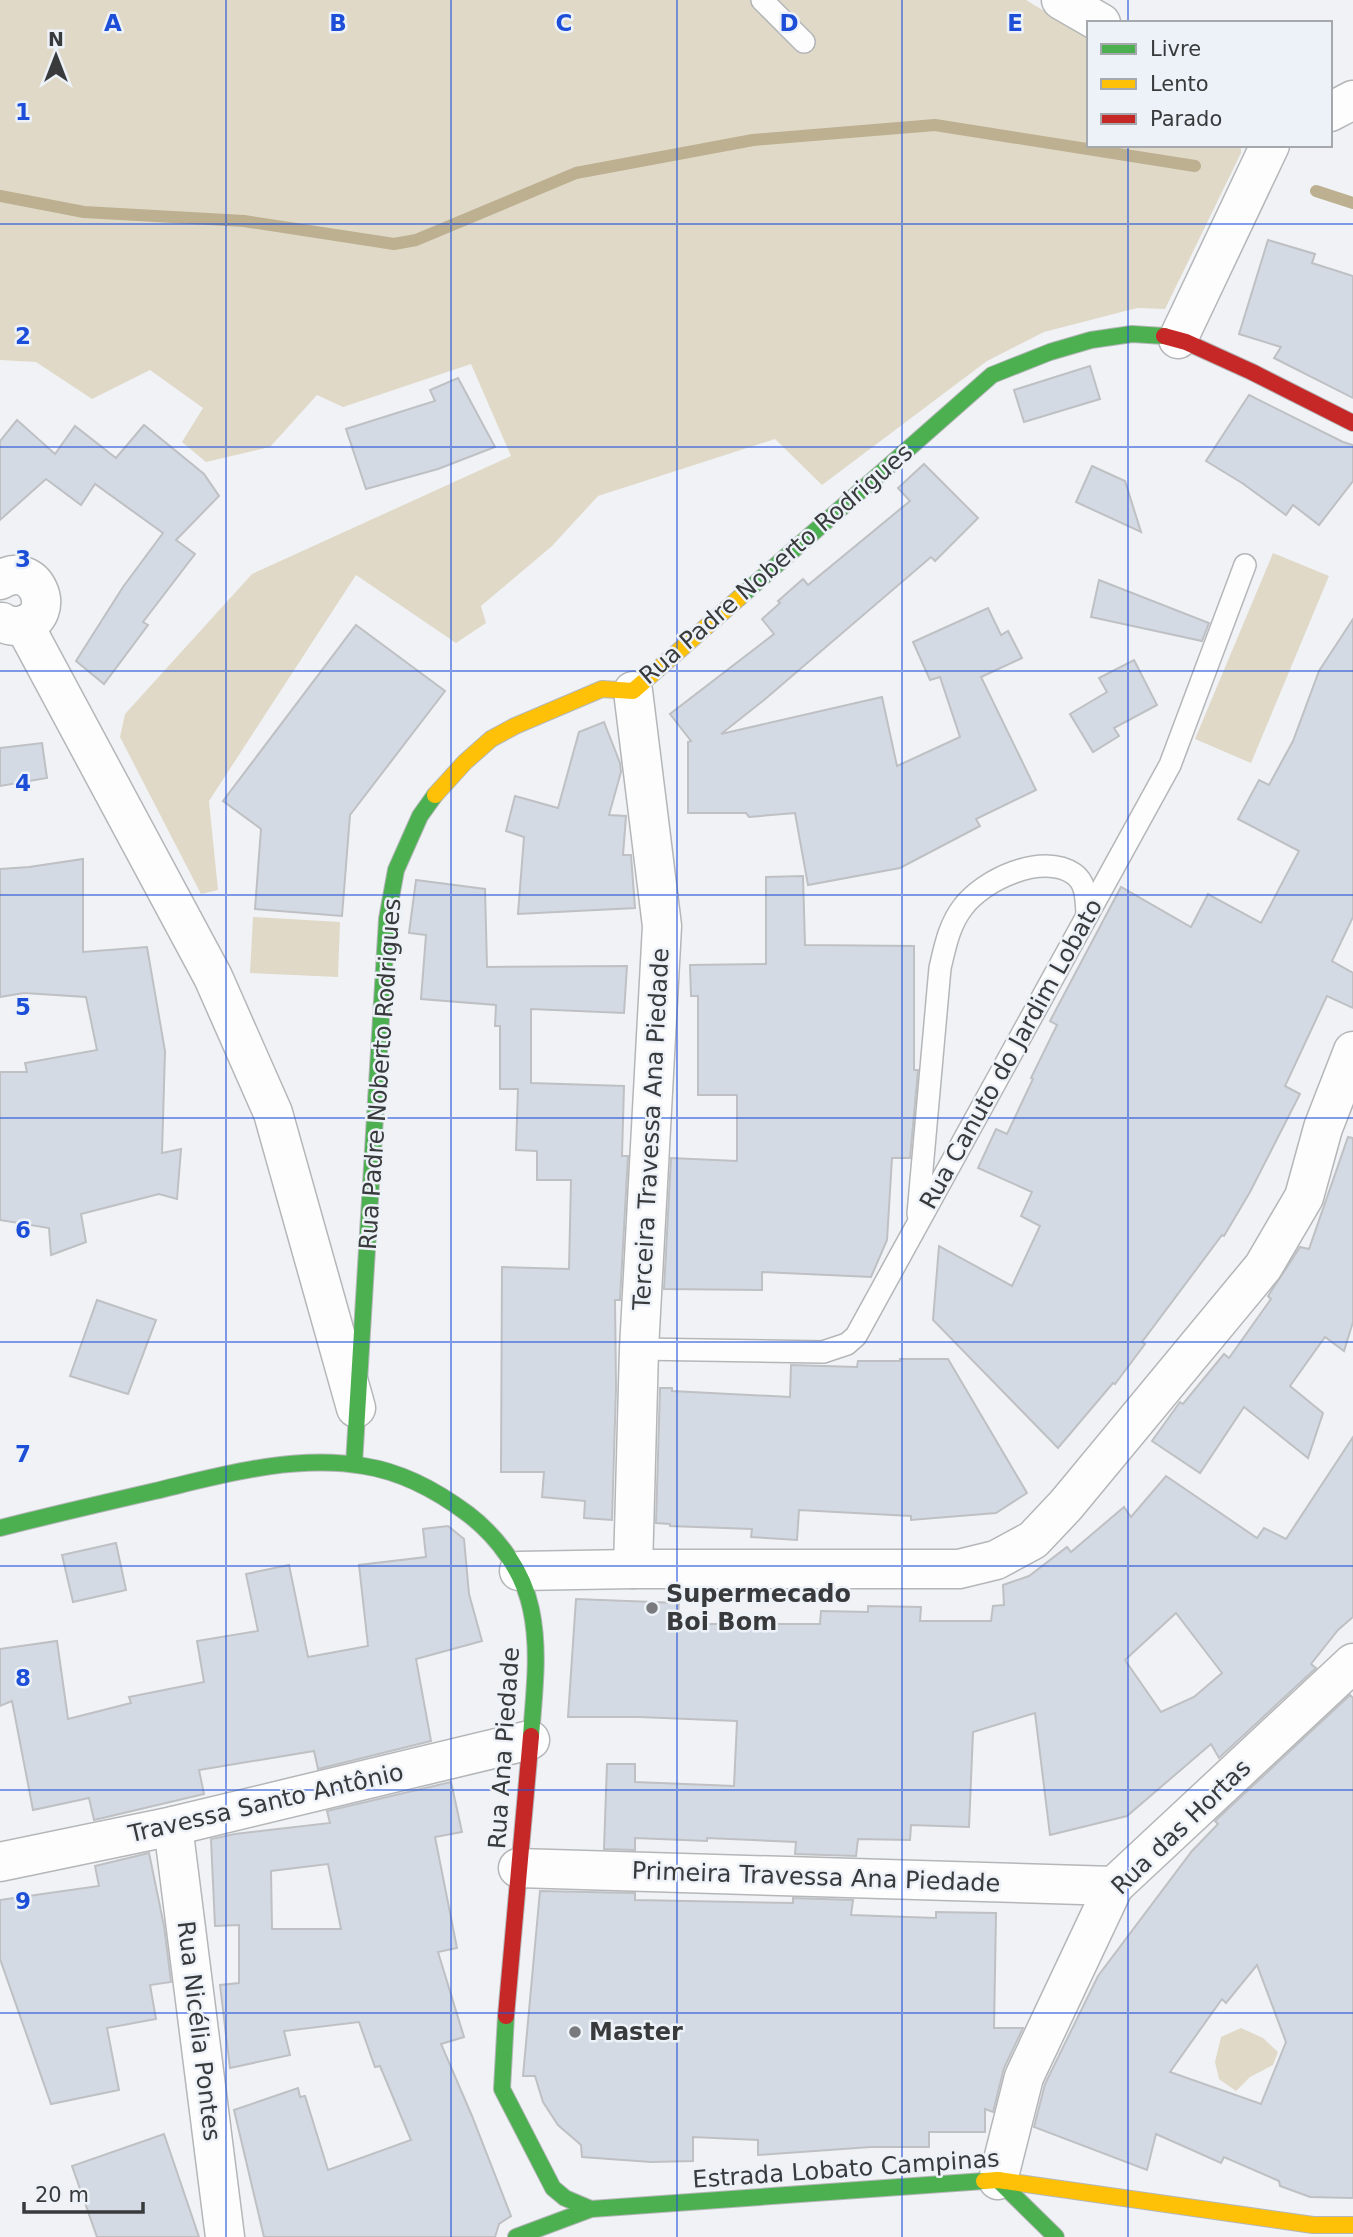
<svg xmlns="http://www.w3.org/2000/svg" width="1353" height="2237" font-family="'DejaVu Sans',sans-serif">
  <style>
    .green { fill: #e0d9c8 }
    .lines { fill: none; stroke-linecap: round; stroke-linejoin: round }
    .stream { stroke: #bcb090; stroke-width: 12 }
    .building { fill: #d4dae4; stroke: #bec0c3; stroke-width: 2; fill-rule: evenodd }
    .lane-casing { stroke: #b4b6b8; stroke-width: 24 }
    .street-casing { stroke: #b4b6b8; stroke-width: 41 }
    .fast-casing { stroke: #b4b6b8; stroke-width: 18 }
    .slow-casing { stroke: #b4b6b8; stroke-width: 18 }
    .jam-casing { stroke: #b4b6b8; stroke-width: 18 }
    .lane { stroke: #fdfdfe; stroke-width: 21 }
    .street { stroke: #fdfdfe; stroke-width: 38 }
    .fast { stroke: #4caf50; stroke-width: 16 }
    .slow { stroke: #ffc107; stroke-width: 16 }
    .jam { stroke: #c62828; stroke-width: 16 }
    .grid { fill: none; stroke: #1d4ed8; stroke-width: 2; stroke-opacity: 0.55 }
    .poi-dot { fill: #787a7d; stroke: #edf2f8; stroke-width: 2.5 }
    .labels { text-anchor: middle; stroke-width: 5; stroke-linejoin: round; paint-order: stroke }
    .street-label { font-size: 24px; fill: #383a3c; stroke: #edf2f8 }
    .poi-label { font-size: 24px; font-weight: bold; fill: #383a3c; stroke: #edf2f8; text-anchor: start }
    .grid-label { font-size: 23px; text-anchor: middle; font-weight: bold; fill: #1d4ed8; stroke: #edf2f8; stroke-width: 5; stroke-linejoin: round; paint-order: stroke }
  </style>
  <rect width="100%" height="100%" fill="#f0f2f5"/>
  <g class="green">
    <polygon points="0,0 1026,0 1089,38 1089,145 1241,145 1241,153 1165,309 1137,308 1044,332 987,361 822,485 775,439 598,496 552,546 481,606 486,623 456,643 356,575 209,801 218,890 201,894 120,737 125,714 252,574 511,456 471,364 343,407 317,395 270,447 206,462 182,442 203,408 150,370 92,399 36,362 0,360"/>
    <polygon points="1273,553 1329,576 1251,763 1195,739"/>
    <polygon points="253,917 340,922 338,977 250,973"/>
    <polygon points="1241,2028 1263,2038 1278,2052 1273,2065 1250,2077 1236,2091 1219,2079 1215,2062 1221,2037"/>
  </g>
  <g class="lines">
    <g class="stream">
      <polyline points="1316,191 1353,203"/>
      <polyline points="0,196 84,212 244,221 394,244 416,240 576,173 753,140 935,125 1195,166"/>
    </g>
  </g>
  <g class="building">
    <polygon points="1268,240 1315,254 1312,263 1353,276 1353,398 1274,358 1281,347 1239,334"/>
    <polygon points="1090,366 1100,399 1024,422 1014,390"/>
    <polygon points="458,378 495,447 438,469 366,489 346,429 435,401 430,390"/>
    <polygon points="1249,395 1343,442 1353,445 1353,481 1319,525 1293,505 1286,515 1242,483 1206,461"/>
    <polygon points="17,420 55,454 75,426 116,458 144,425 204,474 219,496 176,540 195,554 143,622 148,625 104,684 76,661 123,587 163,533 95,484 81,505 46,479 0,520 0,441"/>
    <polygon points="924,464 978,518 935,561 931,557 764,700 721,734 882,697 897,766 960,737 940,677 930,680 913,642 988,608 1001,635 1008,631 1022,658 981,677 1036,790 976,819 980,826 900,868 808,885 795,813 749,817 746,813 688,813 688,742 691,741 670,714 774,634 762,619 780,603 778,601 803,579 808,585 910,501 898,488"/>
    <polygon points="1092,466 1125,481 1141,532 1076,502"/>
    <polygon points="1099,580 1209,623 1202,641 1091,617"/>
    <polygon points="1353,619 1353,917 1332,961 1353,973 1353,1008 1327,996 1285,1086 1300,1094 1250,1192 1224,1236 1222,1235 1142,1342 1145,1344 1115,1384 1113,1383 1058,1448 933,1320 939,1246 1012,1286 1040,1226 1021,1216 1032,1192 978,1168 996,1129 1007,1134 1033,1079 1031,1078 1057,1025 1050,1021 1121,887 1191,927 1208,894 1261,923 1299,851 1238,819 1259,780 1269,785 1293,741 1319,671"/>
    <polygon points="356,625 445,691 350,815 342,916 255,909 261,829 223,801"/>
    <polygon points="1134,660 1157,705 1114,728 1119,736 1093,752 1070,714 1107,692 1099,678"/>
    <polygon points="604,722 620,763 621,772 609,815 626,816 623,855 631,855 635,908 518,914 524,837 506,831 515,796 558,808 579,732"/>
    <polygon points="42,743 47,778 0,786 0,748"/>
    <polygon points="83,859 83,952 147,947 165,1051 162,1153 181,1149 177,1199 159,1194 81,1214 86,1242 51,1255 49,1228 0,1220 0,1072 27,1072 25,1063 97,1050 86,997 24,993 0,997 0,869 29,867"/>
    <polygon points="803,876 805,945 914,946 914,1070 918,1070 910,1158 892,1158 887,1240 871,1277 762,1272 762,1290 664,1289 671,1158 737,1161 737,1095 698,1095 698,996 691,996 690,965 766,964 766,877"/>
    <polygon points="416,880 485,889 487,967 627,966 624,1013 531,1009 531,1083 624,1086 622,1156 628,1156 620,1300 615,1300 616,1388 612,1520 584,1518 585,1501 542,1497 544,1472 501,1472 502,1267 569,1269 571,1180 537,1180 537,1151 516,1150 518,1089 500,1089 500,1026 495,1026 496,1005 421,999 426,935 409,933"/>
    <polygon points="1348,1137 1353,1138 1353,1322 1344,1351 1325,1337 1290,1386 1323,1413 1308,1458 1244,1407 1200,1473 1152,1441 1180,1402 1183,1404 1224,1354 1229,1358 1271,1299 1268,1296 1300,1247 1309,1249"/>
    <polygon points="97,1300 156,1320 128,1394 70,1376"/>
    <polygon points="900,1359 948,1359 1027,1493 996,1513 911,1520 911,1516 799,1510 797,1540 751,1537 752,1529 670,1526 670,1524 656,1523 660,1388 672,1388 672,1391 790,1397 791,1365 857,1367 858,1361 900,1361"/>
    <path d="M1353,1437v180l-15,13 -27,34 5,4 -97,90 -8,-14 -84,72 -77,19 -15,-122 -62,19 -4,95 -58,-2 -1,15 -52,-1 -2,17 -61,-2 1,-12 -89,-4v3l-72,-3v12l-31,-1 3,-85h28v18l99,4 3,-65 -98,-4h-71l8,-118 103,4 -2,21h143l1,-13 47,1v-6l53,1 -1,14h71l2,-15 11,-1 -1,-20 26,-9 38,-29 4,5 53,-45 7,10 35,-41 91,62 7,-10 22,11zM1176,1613l46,60 -28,24 -33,15 -36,-52z"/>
    <polygon points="448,1526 464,1539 469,1594 482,1641 416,1659 431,1741 318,1769 314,1751 199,1770 204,1794 94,1820 89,1798 33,1810 12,1701 0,1706 0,1649 57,1641 68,1719 131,1703 129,1697 204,1682 197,1641 258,1631 246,1574 289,1565 308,1657 368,1646 359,1565 426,1557 423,1529"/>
    <polygon points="116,1543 126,1590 73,1602 62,1555"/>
    <path d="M1350,1695l3,3v500l-43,-1 -30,-11 -1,-5 -55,-24 -3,6 -65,-29 -9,36 -113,-43 11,-43 53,-108 94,-125 26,-27 -3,-3zM1257,1965l29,77 -25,62 -91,-32 52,-73 4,4z"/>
    <path d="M451,1782l11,50 -27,5 22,111 -19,4 26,85 -23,7 31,72 39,100 -12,8 -4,13h-231l-30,-127 64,-22 2,9 5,-1 23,74 83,-30 -31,-74 -5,1 -16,-45 -75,9 6,24 -60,13 -10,-83 19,-2v-58l-24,1 -4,-87 24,-5 95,-11 -3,-12zM328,1864l13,65h-69l-1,-58z"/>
    <polygon points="149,1853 164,1926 171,1982 150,1985 156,2019 107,2028 119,2090 51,2104 0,1959 0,1900 99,1886 95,1866"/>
    <polygon points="540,1891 635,1893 635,1900 793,1903 793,1898 853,1900 851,1915 936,1918 936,1912 996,1913 994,2028 1023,2028 1004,2068 993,2112 985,2109 985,2132 929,2132 929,2147 871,2147 758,2155 758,2140 693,2137 693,2161 651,2162 582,2157 581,2145 558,2125 543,2102 535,2076 523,2076"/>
    <polygon points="164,2134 199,2237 97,2237 72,2166"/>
  </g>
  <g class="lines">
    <g class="lane-casing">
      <g id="lane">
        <polyline points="762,0 804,42"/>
        <path d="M918,1214l22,-246c5,-21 9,-43 23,-61 20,-27 79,-55 111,-33 13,9 12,27 13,40"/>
        <polyline points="639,1349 823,1352 847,1344 856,1336 1170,765 1245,565"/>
      </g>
    </g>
    <g class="street-casing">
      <g id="street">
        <polyline points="1061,0 1101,23"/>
        <polyline points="1330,112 1353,100"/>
        <polyline points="1178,339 1270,145"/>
        <path d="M0,580c36,-22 59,35 23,45 -7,2 -15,1 -21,-3"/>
        <polyline points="24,625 213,977 273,1113 356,1408"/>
        <polyline points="633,691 662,926 639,1349 633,1569"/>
        <polyline points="519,1571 633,1569 959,1569 996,1560 1033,1540 1066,1505 1263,1267 1304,1197 1323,1128 1353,1051"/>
        <polyline points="173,1826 225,2237"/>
        <polyline points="0,1862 173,1826 530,1740"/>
        <polyline points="518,1868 1114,1886"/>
        <polyline points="998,2180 1024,2077 1114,1886 1353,1663"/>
      </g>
    </g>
    <g class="fast-casing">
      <g id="fast">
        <polyline points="739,598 992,375 1050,352 1091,340 1132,334 1164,336"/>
        <polyline points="354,1464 387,919 396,870 420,816 435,795"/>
        <path d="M0,1528c51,-13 103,-25 155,-37 67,-16 139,-37 209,-25 39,6 72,24 104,48 30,23 55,57 63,95 9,42 3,84 0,127"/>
        <polyline points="506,2016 502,2089 553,2188 565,2198 591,2209"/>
        <polyline points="998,2180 1056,2237"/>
        <polyline points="516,2237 591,2209 984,2181"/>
      </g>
    </g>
    <g class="slow-casing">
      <g id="slow">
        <polyline points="435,795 465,762 491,739 515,726 602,689 633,691 739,598"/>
        <polyline points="984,2181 998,2180 1313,2225 1353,2225"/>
      </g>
    </g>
    <g class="jam-casing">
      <g id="jam">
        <polyline points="1164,336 1186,342 1252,372 1353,423"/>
        <polyline points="506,2016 531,1736"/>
      </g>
    </g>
    <use href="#lane" class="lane"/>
    <use href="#street" class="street"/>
    <use href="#fast" class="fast"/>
    <use href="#slow" class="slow"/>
    <use href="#jam" class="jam"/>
  </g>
  <path class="grid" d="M226,0v2237M451,0v2237M677,0v2237M902,0v2237M1128,0v23M1128,145v2092M0,224h1353M0,447h1353M0,671h1353M0,895h1353M0,1118h1353M0,1342h1353M0,1566h1353M0,1790h1353M0,2013h1353"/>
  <g class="poi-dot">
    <circle cx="652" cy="1608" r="7"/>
    <circle cx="575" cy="2032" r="7"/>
  </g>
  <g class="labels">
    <g class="street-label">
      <text transform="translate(776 564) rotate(-41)" y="8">Rua Padre Noberto Rodrigues</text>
      <text transform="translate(1011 1054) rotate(-61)" y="8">Rua Canuto do Jardim Lobato</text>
      <text transform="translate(380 1074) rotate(-86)" y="8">Rua Padre Noberto Rodrigues</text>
      <text transform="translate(651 1129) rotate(-87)" y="8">Terceira Travessa Ana Piedade</text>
      <text transform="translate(504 1748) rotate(-86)" y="8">Rua Ana Piedade</text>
      <text transform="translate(266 1803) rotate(-13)" y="8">Travessa Santo Antônio</text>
      <text transform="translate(1181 1827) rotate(-44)" y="8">Rua das Hortas</text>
      <text transform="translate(816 1877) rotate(2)" y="8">Primeira Travessa Ana Piedade</text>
      <text transform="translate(199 2031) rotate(83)" y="8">Rua Nicélia Pontes</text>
      <text transform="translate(846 2169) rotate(-4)" y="8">Estrada Lobato Campinas</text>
    </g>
    <g class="poi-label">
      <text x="666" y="1602">Supermecado<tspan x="666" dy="28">Boi Bom</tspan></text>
      <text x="589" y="2040">Master</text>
    </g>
  </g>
  <g class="grid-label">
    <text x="113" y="31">A</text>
    <text x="338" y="31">B</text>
    <text x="564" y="31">C</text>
    <text x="789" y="31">D</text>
    <text x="1015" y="31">E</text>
    <text x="23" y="120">1</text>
    <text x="23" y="344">2</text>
    <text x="23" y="567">3</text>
    <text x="23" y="791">4</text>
    <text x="23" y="1015">5</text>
    <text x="23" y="1238">6</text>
    <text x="23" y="1462">7</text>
    <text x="23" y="1686">8</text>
    <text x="23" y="1909">9</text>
  </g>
  <rect x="1087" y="21" width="245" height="126" fill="#edf2f8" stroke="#a5a8ad" stroke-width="2"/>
  <rect x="1101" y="44" width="35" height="10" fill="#4caf50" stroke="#a5a8ad" stroke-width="2"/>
  <text x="1150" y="56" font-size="21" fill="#383a3c">Livre</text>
  <rect x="1101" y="79" width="35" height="10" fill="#ffc107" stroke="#a5a8ad" stroke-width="2"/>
  <text x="1150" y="91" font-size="21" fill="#383a3c">Lento</text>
  <rect x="1101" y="114" width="35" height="10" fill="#c62828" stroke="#a5a8ad" stroke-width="2"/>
  <text x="1150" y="126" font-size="21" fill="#383a3c">Parado</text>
  <g transform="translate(56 56)" stroke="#edf2f8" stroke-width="5" paint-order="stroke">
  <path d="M0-5L12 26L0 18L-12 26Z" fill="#383a3c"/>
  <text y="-10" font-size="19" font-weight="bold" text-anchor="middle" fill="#383a3c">N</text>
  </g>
  <path d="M24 2202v10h119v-10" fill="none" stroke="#383a3c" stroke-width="3.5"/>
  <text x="35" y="2202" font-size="21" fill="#383a3c" stroke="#edf2f8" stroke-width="5" paint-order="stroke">20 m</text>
</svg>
